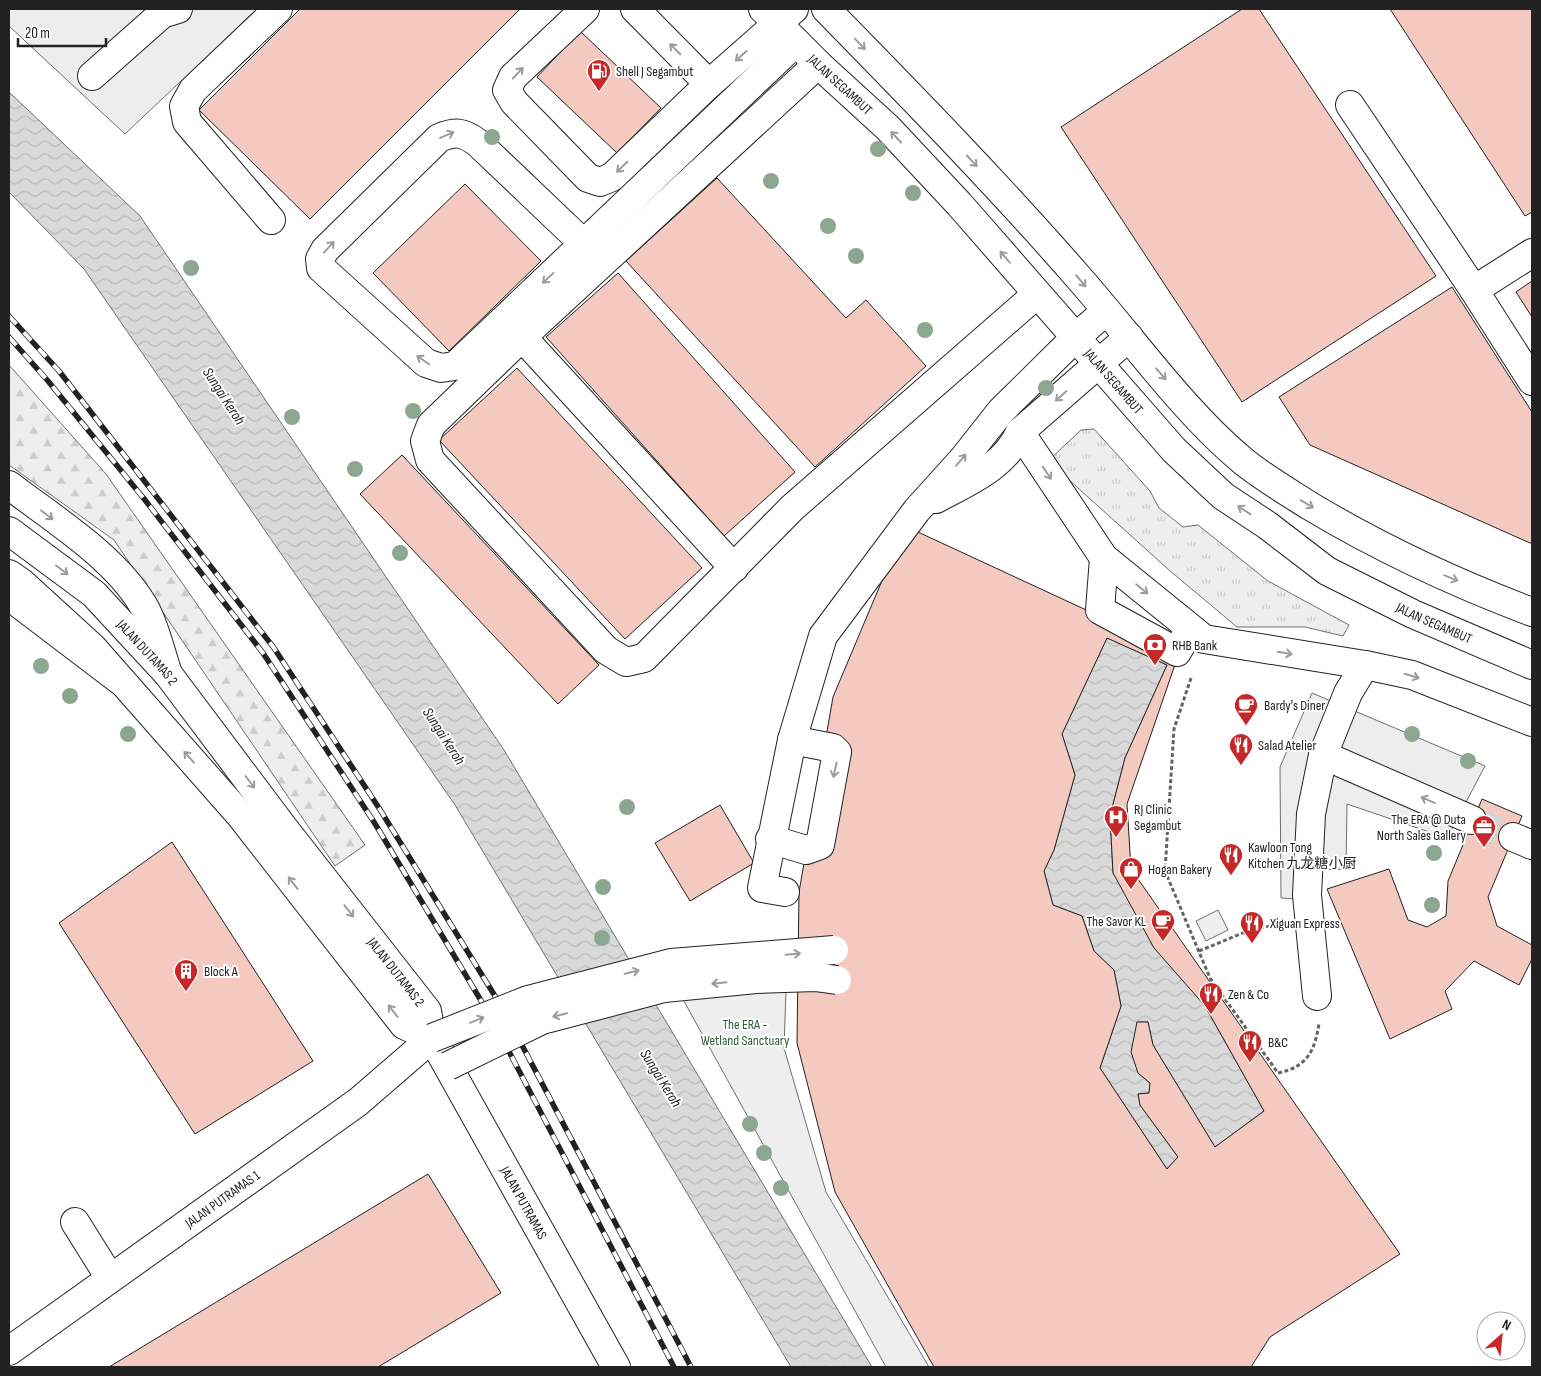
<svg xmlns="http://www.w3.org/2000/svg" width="1541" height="1376" font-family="'Sofia Sans Condensed','Noto Sans SC',sans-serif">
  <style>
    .grass { fill: url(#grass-tufts); stroke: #6f6f6f }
    .forest { fill: url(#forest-firs); stroke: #6f6f6f }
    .green { fill: #eee; stroke: #6f6f6f }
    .parking { fill: #ededed; stroke: #6f6f6f }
    .water { fill: url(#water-waves); stroke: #6f6f6f }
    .building { fill: #f3c9c0; stroke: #222; fill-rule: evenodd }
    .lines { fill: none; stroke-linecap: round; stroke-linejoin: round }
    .minor-tunnel { stroke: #d3d3d3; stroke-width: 28; stroke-dasharray: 28 14; stroke-linecap: butt }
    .minor-casing { stroke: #222; stroke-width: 30 }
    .major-casing { stroke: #222; stroke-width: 30 }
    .highway-casing { stroke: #222; stroke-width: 30 }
    .path { stroke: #646464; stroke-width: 3; stroke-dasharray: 4 2.5; stroke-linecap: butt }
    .minor { stroke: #fff; stroke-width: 28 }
    .major { stroke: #fff; stroke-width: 28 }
    .highway { stroke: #fff; stroke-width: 28 }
    .rail-casing { stroke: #222; stroke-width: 5.5 }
    .rail { stroke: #fff; stroke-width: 4; stroke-dasharray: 11; stroke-linecap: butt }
    .minor-bridge-casing { stroke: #222; stroke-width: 30; stroke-linecap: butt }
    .minor-bridge { stroke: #fff; stroke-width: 28 }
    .tree { fill: #8da692 }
    .oneway { stroke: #9c9c9c }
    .labels { text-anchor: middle; stroke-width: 4; stroke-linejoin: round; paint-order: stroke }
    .poi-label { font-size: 14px; fill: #222; stroke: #fff; text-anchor: start }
    .street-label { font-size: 14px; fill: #222; stroke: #fff }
    .park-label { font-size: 14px; fill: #2f5e38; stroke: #fff }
    .water-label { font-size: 15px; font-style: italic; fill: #222; stroke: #fff }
  </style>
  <defs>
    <pattern id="grass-tufts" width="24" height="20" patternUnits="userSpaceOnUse" patternTransform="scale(1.25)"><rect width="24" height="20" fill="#eee"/><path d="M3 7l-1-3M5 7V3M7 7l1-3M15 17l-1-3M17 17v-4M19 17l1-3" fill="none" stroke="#ccc"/></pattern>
    <pattern id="forest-firs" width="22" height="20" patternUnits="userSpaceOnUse" patternTransform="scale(1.25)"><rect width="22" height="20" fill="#eee"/><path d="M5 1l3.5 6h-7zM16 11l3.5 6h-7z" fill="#ccc"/></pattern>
    <pattern id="water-waves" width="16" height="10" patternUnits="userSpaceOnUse" patternTransform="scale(1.25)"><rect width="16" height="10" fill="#d9d9d9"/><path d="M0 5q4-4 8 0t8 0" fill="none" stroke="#bababa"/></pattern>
  </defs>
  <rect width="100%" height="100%" fill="#fff"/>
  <polygon class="grass" points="1094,429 1150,491 1159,508 1183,527 1198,525 1268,581 1349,625 1343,636 1305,627 1237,627 1169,570 1048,461 1081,430"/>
  <polygon class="forest" points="9,365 106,474 365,845 335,866 114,540 9,465"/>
  <g class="green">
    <polygon points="1218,910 1228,930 1206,941 1196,921"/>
    <polygon points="786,992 784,1048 826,1192 929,1367 886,1367 680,994"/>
  </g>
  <g class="parking">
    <polygon points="9,9 257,9 125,134 9,26"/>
    <polygon points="1312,693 1485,766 1447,838 1347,804 1346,869 1316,870 1316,900 1281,898 1280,767"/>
  </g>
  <g class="water">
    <polygon points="9,92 140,216 504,750 872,1367 791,1367 455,805 84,269 9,192"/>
    <polygon points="1107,638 1167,665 1125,758 1110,816 1113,873 1205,1006 1264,1111 1215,1147 1153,1045 1148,1022 1137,1022 1138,1073 1150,1083 1149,1093 1138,1094 1140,1105 1178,1157 1167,1169 1100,1068 1121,1006 1114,970 1094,951 1082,916 1053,905 1044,871 1054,850 1075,775 1062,734"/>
  </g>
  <g class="building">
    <polygon points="300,9 520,9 310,219 199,110"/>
    <polygon points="1242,9 1259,9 1436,276 1242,402 1061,127"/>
    <polygon points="1390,9 1532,9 1532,212 1525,216"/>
    <polygon points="580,31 661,108 617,153 537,77"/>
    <polygon points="717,178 846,318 866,300 926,366 815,467 626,261"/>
    <polygon points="465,184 541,261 449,351 373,273"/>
    <polygon points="618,273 795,472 724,536 546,337"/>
    <polygon points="1532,281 1532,317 1516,292"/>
    <polygon points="1452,287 1532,412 1532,542 1530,543 1310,445 1279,397"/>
    <polygon points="517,368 702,568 625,639 439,440"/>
    <polygon points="402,455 599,665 558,704 360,494"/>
    <path d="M905,526l274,127 -52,151 4,65 269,385 -130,83 -19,30h-317l-99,-175 -38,-149 2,-151 34,-195zM1107,638l60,27 -42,93 -15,58 3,57 41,75 51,58 59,105 -49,36 -62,-102 -5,-23h-11l-6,30 7,21 12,10 -1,10 -11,1 2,11 38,52 -11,12 -67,-101 21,-62 -7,-36 -20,-19 -12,-35 -29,-11 -9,-34 10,-21 21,-75 -13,-41z"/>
    <polygon points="1482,799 1522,816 1488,897 1497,926 1532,945 1532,959 1519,985 1474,961 1445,991 1452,1009 1390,1039 1327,889 1389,869 1408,920 1427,927 1446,916 1448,881"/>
    <polygon points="720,805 754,863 690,901 655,843"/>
    <polygon points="172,842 313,1061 195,1134 59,923"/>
    <polygon points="428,1174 501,1293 378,1367 109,1367"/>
  </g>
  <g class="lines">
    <polyline class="minor-tunnel" points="1472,820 1513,837"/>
    <g class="minor-casing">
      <g id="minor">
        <polyline points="585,9 513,77 507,90 514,102 588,178 600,182 612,177 709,84 794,9"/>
        <polyline points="635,9 709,84"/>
        <polyline points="818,64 522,337 431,425 425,441 430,460 606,650 626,662 644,658 793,507 1037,294"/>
        <polyline points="92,76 162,14 178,9"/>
        <polyline points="1350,105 1474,290"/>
        <polyline points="271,220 187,122 184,106 193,90 278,9"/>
        <path d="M584,244l-106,-101c-15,-11 -22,-12 -39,-5l-114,112 -5,9 1,9 105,95 15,5 14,-2 341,-324"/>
        <polyline points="1532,253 1474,290 1532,381"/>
        <polyline points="522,337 734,568"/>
        <polyline points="1020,432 1104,558 1204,639 1365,665 1412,675 1532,722"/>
        <path d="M936,499c31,-17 69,-32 84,-67l109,-95"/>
        <path id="s1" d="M9,531l85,63 74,80 115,153 144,184 5,27 184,329"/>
        <polyline points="1104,558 1100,610 1177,652 1190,629"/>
        <polyline points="9,574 22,583 92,647 240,815 404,1025 432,1038"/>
        <polyline points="1323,755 1472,820"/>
        <polyline points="1513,837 1532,845"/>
        <polyline points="770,839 806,850 820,845 837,752 833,748 792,740"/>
        <polyline points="785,892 762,888 792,740 823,636 917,510 964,458 1001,411 1075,338 1106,311"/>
        <polyline points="1317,996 1307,895 1311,814 1323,755 1348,693 1365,665"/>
        <polyline points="75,1222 110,1278"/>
        <path id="s2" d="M9,1351l349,-249 74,-64"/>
      </g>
    </g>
    <g class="major-casing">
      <g id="major">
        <path id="s3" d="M763,9l55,55 70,64 72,77 214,245 49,46 44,29 60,46 86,43 119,51"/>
        <path d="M826,9c86,88 172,176 253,269 52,59 104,133 164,183 21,17 45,31 67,45 70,42 145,77 222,106"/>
      </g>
    </g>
    <g class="highway-casing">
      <g id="highway">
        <path d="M9,485c44,34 105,71 134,120 11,18 18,48 25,69"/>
        <polyline points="9,596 121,681"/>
      </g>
    </g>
    <g class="path">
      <path d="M1191,678l-17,51 -9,142 45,107 68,95c29,-6 37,-22 41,-50"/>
      <polyline points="1199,951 1250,930 1281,924"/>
    </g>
    <use href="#minor" class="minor"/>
    <use href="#major" class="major"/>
    <use href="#highway" class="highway"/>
    <g class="rail-casing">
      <g id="rail">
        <polyline points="9,316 59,371 274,648 379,808 503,1009 691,1367"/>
        <polyline points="9,337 48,381 145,500 263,653 374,822 492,1019 674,1367"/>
      </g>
    </g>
    <use href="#rail" class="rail"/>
    <g class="minor-bridge-casing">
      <g id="minor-bridge">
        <polyline points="432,1038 528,1000 671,963 834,950"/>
        <polyline points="448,1066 542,1020 664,988 756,979 815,977 837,980"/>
      </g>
    </g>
    <use href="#minor-bridge" class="minor-bridge"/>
  </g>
  <g class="tree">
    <circle cx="492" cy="137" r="8"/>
    <circle cx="878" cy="149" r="8"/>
    <circle cx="771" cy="181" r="8"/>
    <circle cx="913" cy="193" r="8"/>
    <circle cx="828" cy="226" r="8"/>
    <circle cx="856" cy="256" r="8"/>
    <circle cx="191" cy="268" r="8"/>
    <circle cx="925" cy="330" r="8"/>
    <circle cx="1046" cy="388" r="8"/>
    <circle cx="413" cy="411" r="8"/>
    <circle cx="292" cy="417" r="8"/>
    <circle cx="355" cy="469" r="8"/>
    <circle cx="400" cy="553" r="8"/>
    <circle cx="41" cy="666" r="8"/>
    <circle cx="70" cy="696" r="8"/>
    <circle cx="128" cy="734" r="8"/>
    <circle cx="1412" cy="734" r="8"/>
    <circle cx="1468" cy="761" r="8"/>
    <circle cx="627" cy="807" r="8"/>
    <circle cx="1434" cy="853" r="8"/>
    <circle cx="603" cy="887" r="8"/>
    <circle cx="1432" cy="905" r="8"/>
    <circle cx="602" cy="938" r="8"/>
    <circle cx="750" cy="1124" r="8"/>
    <circle cx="764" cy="1153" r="8"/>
    <circle cx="781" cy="1188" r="8"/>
  </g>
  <defs><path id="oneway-shaft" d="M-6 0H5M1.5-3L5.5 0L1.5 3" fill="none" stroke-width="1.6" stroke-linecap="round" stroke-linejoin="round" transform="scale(1.25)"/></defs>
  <g class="oneway">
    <use href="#oneway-shaft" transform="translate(860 44) rotate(46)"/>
    <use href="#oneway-shaft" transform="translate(675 49) rotate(-135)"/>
    <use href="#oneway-shaft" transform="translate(741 56) rotate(138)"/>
    <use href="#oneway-shaft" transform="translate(518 73) rotate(-47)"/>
    <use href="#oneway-shaft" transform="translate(447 135) rotate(-23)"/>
    <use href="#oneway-shaft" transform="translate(896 137) rotate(-133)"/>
    <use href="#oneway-shaft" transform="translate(972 161) rotate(47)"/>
    <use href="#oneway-shaft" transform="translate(622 167) rotate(136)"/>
    <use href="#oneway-shaft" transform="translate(329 247) rotate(-48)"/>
    <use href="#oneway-shaft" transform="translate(1005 257) rotate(-131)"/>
    <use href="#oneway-shaft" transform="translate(548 278) rotate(137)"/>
    <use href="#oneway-shaft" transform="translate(1081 281) rotate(50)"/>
    <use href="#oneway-shaft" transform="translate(423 360) rotate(-145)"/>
    <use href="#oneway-shaft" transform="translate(1161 374) rotate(49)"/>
    <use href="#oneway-shaft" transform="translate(1061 396) rotate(138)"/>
    <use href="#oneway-shaft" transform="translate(961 460) rotate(-49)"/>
    <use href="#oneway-shaft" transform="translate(1047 473) rotate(56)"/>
    <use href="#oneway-shaft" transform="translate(1307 504) rotate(31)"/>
    <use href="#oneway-shaft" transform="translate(1244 510) rotate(-147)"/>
    <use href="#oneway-shaft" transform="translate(47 515) rotate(37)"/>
    <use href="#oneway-shaft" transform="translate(62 570) rotate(37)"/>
    <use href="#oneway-shaft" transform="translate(1451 578) rotate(22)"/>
    <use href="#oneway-shaft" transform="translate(1142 589) rotate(39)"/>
    <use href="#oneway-shaft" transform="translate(1285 653) rotate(9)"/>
    <use href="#oneway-shaft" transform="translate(1412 676) rotate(17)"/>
    <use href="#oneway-shaft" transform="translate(189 757) rotate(-132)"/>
    <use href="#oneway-shaft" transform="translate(835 770) rotate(102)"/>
    <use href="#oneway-shaft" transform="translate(250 782) rotate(53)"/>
    <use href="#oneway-shaft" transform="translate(1428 800) rotate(-156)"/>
    <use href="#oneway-shaft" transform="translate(293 883) rotate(-128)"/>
    <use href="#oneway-shaft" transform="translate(349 911) rotate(52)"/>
    <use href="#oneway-shaft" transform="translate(793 954) rotate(-5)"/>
    <use href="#oneway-shaft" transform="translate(632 972) rotate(-13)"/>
    <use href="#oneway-shaft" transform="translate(719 983) rotate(174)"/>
    <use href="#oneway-shaft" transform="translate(393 1011) rotate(-128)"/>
    <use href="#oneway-shaft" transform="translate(560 1015) rotate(166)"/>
    <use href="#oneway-shaft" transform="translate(477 1020) rotate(-22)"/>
  </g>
  <defs>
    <g id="fuel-pin" transform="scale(1.25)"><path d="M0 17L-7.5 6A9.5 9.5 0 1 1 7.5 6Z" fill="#c62828" stroke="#fff"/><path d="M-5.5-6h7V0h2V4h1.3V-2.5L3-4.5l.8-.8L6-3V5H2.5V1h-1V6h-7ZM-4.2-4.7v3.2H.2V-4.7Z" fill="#fff"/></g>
    <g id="bank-pin" transform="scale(1.25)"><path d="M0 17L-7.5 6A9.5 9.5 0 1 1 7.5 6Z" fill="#c62828" stroke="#fff"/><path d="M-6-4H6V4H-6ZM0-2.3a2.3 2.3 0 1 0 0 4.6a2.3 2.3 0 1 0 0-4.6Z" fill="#fff"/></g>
    <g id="cafe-pin" transform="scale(1.25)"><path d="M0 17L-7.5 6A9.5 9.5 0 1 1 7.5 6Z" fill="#c62828" stroke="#fff"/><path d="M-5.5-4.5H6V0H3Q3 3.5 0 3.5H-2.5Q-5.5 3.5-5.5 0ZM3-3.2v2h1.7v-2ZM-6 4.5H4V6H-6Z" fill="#fff"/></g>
    <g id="restaurant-pin" transform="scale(1.25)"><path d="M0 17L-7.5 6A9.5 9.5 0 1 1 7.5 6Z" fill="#c62828" stroke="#fff"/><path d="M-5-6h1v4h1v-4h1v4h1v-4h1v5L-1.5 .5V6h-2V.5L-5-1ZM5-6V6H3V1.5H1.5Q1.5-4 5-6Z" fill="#fff"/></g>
    <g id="hospital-pin" transform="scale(1.25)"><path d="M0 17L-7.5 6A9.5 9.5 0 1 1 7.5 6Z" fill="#c62828" stroke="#fff"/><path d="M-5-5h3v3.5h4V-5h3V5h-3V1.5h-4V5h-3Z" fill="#fff"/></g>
    <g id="office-pin" transform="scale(1.25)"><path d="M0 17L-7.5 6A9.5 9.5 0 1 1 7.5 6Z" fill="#c62828" stroke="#fff"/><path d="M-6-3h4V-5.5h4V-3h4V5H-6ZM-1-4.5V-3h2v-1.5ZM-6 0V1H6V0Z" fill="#fff"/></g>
    <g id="shop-pin" transform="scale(1.25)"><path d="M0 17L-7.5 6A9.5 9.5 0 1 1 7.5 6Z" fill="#c62828" stroke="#fff"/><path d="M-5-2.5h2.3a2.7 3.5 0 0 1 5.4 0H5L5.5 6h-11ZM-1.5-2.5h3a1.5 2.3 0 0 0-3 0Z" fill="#fff"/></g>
    <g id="building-pin" transform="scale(1.25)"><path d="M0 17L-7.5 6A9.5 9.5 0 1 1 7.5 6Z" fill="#c62828" stroke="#fff"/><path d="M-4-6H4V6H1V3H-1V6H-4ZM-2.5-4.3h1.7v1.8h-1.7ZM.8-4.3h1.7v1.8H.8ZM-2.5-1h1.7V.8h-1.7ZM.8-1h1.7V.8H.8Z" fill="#fff"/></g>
  </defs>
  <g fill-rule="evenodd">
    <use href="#fuel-pin" x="599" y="71"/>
    <use href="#bank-pin" x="1155" y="645"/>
    <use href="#cafe-pin" x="1246" y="705"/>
    <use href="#restaurant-pin" x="1241" y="745"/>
    <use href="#hospital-pin" x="1116" y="817"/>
    <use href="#office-pin" x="1484" y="827"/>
    <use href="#restaurant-pin" x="1231" y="855"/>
    <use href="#shop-pin" x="1131" y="869"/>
    <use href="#cafe-pin" x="1163" y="921"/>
    <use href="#restaurant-pin" x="1252" y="923"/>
    <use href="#building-pin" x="186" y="971"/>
    <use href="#restaurant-pin" x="1211" y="994"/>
    <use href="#restaurant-pin" x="1250" y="1042"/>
  </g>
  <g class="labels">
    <g class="poi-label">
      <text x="616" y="76">Shell J Segambut</text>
      <text x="1172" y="650">RHB Bank</text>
      <text x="1264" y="710">Bardy's Diner</text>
      <text x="1258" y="750">Salad Atelier</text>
      <text x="1134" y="814">RJ Clinic<tspan x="1134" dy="16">Segambut</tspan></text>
      <text x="1466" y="824" text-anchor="end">The ERA @ Duta<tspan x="1466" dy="16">North Sales Gallery</tspan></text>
      <text x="1248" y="852">Kawloon Tong<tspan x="1248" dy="16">Kitchen 九龙糖小厨</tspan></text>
      <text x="1148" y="874">Hogan Bakery</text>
      <text x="1146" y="926" text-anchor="end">The Savor KL</text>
      <text x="1270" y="928">Xiguan Express</text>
      <text x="204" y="976">Block A</text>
      <text x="1228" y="999">Zen &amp; Co</text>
      <text x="1268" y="1047">B&amp;C</text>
    </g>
    <g class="street-label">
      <text dy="5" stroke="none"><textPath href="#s3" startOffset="108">JALAN SEGAMBUT</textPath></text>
      <text dy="5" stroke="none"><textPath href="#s3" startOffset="512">JALAN SEGAMBUT</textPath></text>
      <text dy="5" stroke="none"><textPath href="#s3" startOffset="918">JALAN SEGAMBUT</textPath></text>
      <text dy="5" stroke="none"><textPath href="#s1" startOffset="185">JALAN DUTAMAS 2</textPath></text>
      <text dy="5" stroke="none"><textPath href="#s1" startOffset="590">JALAN DUTAMAS 2</textPath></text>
      <text dy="5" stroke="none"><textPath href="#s2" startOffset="262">JALAN PUTRAMAS 1</textPath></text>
      <text dy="5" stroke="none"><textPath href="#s1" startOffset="856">JALAN PUTRAMAS</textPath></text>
    </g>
    <g class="park-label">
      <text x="745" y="1029">The ERA -<tspan x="745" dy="16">Wetland Sanctuary</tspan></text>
    </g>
    <g class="water-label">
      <text transform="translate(224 396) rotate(57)" y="5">Sungai Keroh</text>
      <text transform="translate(444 736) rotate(57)" y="5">Sungai Keroh</text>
      <text transform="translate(661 1078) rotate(58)" y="5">Sungai Keroh</text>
    </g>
  </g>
  <rect width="1541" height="1376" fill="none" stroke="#222222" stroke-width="20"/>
  <g transform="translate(1501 1336) rotate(27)"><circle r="24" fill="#ffffff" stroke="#a7a7a7"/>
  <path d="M0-4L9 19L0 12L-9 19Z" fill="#c62828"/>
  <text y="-8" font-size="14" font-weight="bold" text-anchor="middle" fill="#222222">N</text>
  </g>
  <path d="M18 38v8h88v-8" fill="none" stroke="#222222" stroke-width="2.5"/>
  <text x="25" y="38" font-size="15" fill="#222222" stroke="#ffffff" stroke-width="4" paint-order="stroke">20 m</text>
</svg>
